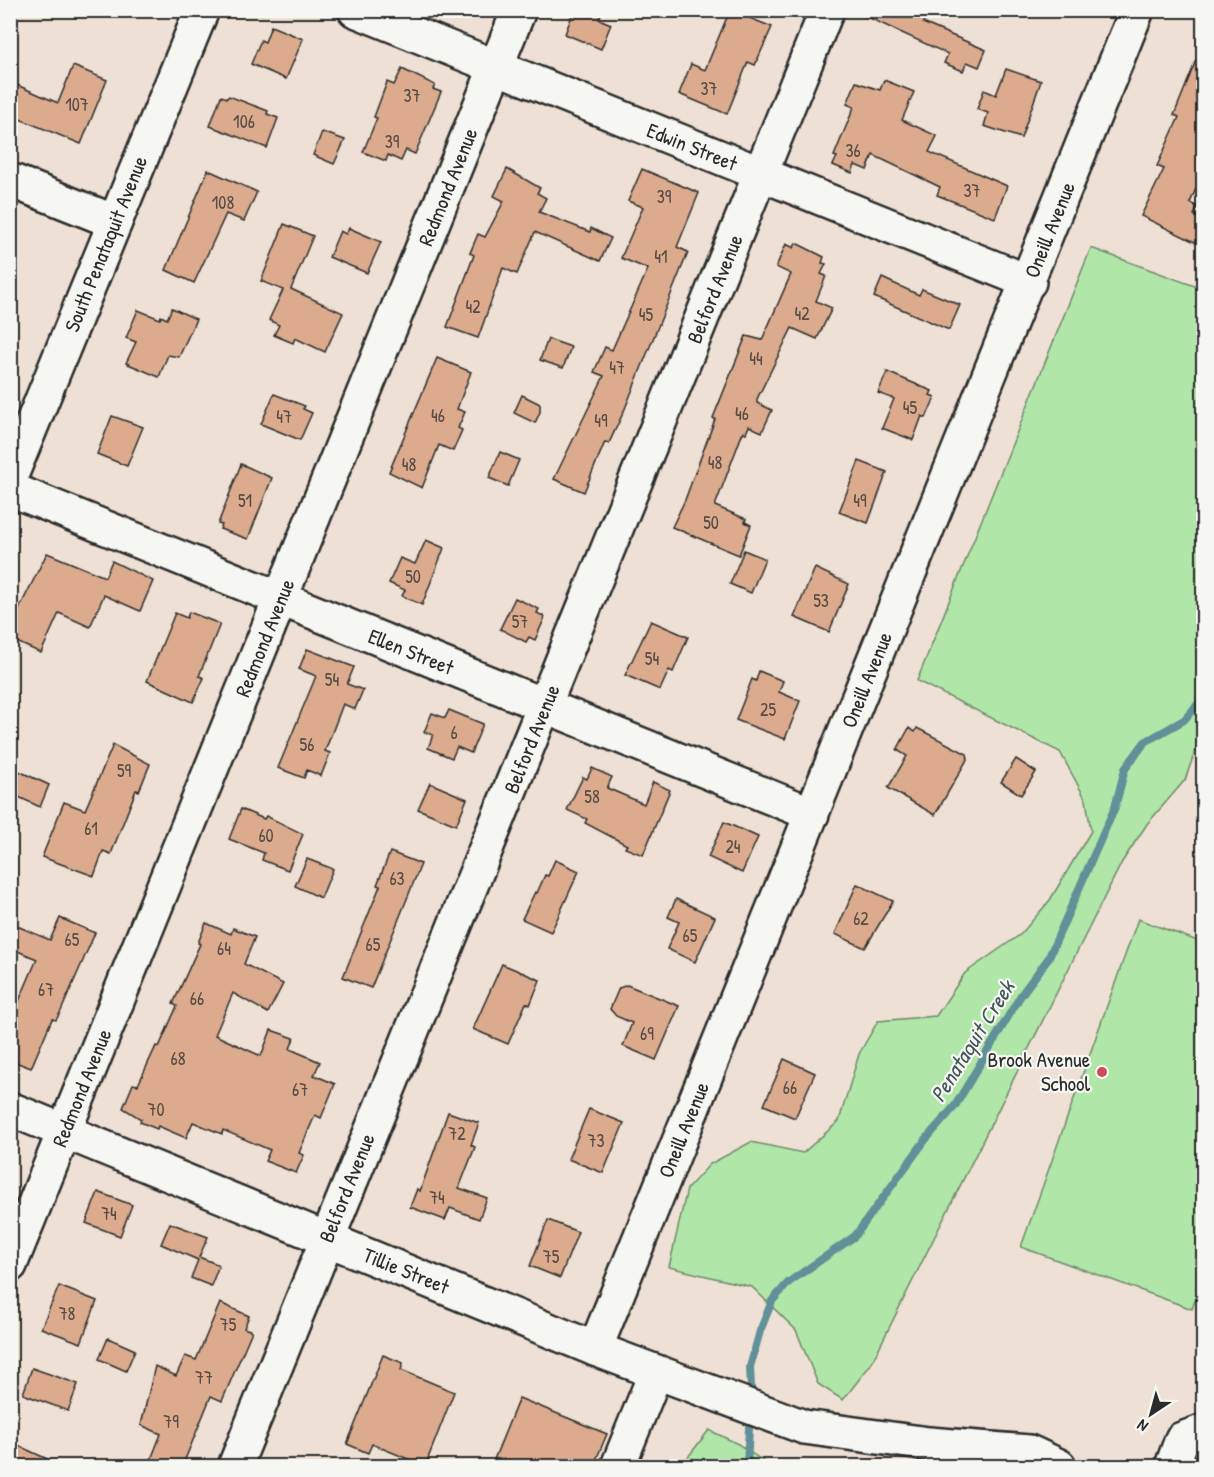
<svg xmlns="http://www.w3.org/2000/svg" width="1214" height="1477" font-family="'Patrick Hand',sans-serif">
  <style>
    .green { fill: #b0e6a8; stroke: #6e886a; stroke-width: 1.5 }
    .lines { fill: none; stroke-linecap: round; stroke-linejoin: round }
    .stream { stroke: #619098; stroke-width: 8 }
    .building { fill: #dcab8e; stroke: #2b2b2b; stroke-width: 1.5 }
    .minor-casing { stroke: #2b2b2b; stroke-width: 38 }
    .minor { stroke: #f6f6f2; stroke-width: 33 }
    .poi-dot { fill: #d1495b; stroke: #f6f6f2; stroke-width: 2 }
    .labels { text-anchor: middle; stroke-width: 4.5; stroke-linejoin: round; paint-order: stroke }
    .number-label { font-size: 18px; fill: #574b44 }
    .street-label { font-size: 21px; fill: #2b2b2b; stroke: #f6f6f2 }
    .poi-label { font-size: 21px; fill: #2b2b2b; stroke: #f6f6f2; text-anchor: end }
    .water-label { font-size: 22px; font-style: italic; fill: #425558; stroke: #f6f6f2 }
  </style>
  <rect width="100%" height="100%" fill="#eee0d4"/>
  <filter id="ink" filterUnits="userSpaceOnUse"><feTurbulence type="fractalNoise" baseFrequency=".0167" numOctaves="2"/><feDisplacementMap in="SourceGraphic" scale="12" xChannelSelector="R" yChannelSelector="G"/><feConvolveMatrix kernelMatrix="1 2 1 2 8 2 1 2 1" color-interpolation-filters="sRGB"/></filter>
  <g filter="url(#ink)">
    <g class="green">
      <polygon points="1091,248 1203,289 1203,729 1185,780 1147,824 1122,862 871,1364 843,1400 818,1384 796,1330 752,1287 669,1267 687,1189 710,1164 751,1142 803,1153 839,1121 859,1054 878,1021 936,1016 965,973 1021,934 1050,900 1091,831 1086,800 1060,752 917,681"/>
      <polygon points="1138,919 1203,943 1204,1276 1192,1309 1021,1247"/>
      <polygon points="709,1430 738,1444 770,1466 681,1466"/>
    </g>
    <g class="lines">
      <g class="stream">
        <polyline points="751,1388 750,1367 760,1331 772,1301 789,1282 855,1236 926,1139 955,1106 1021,995 1048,959 1115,807 1125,769 1145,742 1184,720 1204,697"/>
        <polyline points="747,1466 749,1428"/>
      </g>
    </g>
    <g class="building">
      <polygon points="574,10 603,10 599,19 611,24 601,49 565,34"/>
      <polygon points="730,10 772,27 755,65 748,62 727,114 679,94 691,64 705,70"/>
      <polygon points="852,10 929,10 923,23 986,50 979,67 967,62 963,71 944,63 948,54"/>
      <polygon points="271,26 303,39 286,79 251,64 261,40 265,42"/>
      <polygon points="1203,43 1203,172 1190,203 1198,207 1194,215 1203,219 1203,246 1141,216 1164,169 1157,166 1179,117 1174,115"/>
      <polygon points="73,66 107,80 81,144 10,115 10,82 58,103"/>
      <polygon points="402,69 435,85 433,89 441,92 415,154 406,150 401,161 388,155 386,161 363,152 377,118 374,117 387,82 394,85"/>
      <polygon points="1006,69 1041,81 1021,138 984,126 988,113 977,109 984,90 996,95"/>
      <polygon points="884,80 914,92 902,120 937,136 929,152 1007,186 995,218 937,195 940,187 873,155 867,170 855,165 852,173 833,165 837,157 834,156 854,107 847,104 856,82 880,90"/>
      <polygon points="221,96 227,98 229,96 268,111 267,114 278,118 267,148 210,126"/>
      <polygon points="322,132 345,140 334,164 313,155"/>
      <polygon points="507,169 540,188 537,193 546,198 539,212 590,232 591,228 611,238 600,261 535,232 517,274 503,268 478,338 447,327 474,255 470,253 478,234 485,237 504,201 494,196"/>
      <polygon points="642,169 699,193 677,247 688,252 624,411 609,443 605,442 584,492 554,479 604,376 594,372 605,347 612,350 648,269 621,258 643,207 628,201"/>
      <polygon points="208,170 257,192 244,221 226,214 194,283 166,270"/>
      <polygon points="284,224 313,236 291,289 343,313 325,352 295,338 293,343 274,335 279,325 269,320 283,290 261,281"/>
      <polygon points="349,228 381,242 367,273 329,257 340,231 346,234"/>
      <polygon points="796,243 824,257 822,263 826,264 821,274 826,276 816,301 832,308 817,339 792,328 757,399 757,403 772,410 762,432 749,426 746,433 743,432 715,506 746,519 745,522 751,525 739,555 672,527 685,500 715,419 713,418 746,336 762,340 791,274 776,267 786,244 794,248"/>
      <polygon points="882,278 919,295 922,289 960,305 949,330 874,297"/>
      <polygon points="172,308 196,319 179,357 168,355 159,377 126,363 136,342 126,338 138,310 160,319 161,316 167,319"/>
      <polygon points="548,339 571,347 563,368 540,360"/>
      <polygon points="437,358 471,372 457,409 465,412 458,428 462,430 453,451 439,445 422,488 389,472"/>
      <polygon points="887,372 932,391 930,395 935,397 926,418 922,416 913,440 882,428 894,399 878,393"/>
      <polygon points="274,394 305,406 303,409 312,413 300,440 261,424"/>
      <polygon points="522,395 540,404 540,412 535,423 514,413"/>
      <polygon points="112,416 143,427 127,466 97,454"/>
      <polygon points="500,452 519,460 508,486 489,478"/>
      <polygon points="859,461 887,472 868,523 839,512"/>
      <polygon points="241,464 272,478 248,539 220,529 222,525 218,524"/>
      <polygon points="426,540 444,548 422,605 402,596 405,590 389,583 400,558 415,564"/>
      <polygon points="744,550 765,559 751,593 730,584"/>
      <polygon points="47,553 105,577 112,561 153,581 140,611 104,595 90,627 59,613 41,653 10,639 10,627"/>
      <polygon points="815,568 849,584 829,632 794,617"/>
      <polygon points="515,598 539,609 537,613 545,617 535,640 529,637 526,642 500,629"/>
      <polygon points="189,612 220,624 199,676 204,678 193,702 147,681 175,613 187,618"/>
      <polygon points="651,621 688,637 673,672 669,670 660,690 625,675"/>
      <polygon points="307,649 354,667 347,684 363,690 355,709 343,704 325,751 330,753 321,776 307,770 304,778 278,768 316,676 299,669"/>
      <polygon points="759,671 783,681 779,692 800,701 785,739 736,720 752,679 756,681"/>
      <polygon points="449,710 483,724 471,753 457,747 452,758 428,748 433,735 424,732 432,713 445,718"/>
      <polygon points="909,728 915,732 917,728 967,754 968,758 935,815 888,788 907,756 897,750"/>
      <polygon points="113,745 150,764 139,791 136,790 111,854 103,851 94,876 42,857 64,802 85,810"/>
      <polygon points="1016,759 1036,772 1021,795 1001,782"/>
      <polygon points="10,767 49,785 40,807 10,793"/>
      <polygon points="592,768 612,777 607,788 644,804 653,782 670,790 643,855 625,848 627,845 585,823 587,819 567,810 583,777 587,779"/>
      <polygon points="430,783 467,799 456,825 418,809"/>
      <polygon points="241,809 264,819 266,816 303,834 288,870 262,860 264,853 229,839"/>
      <polygon points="724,822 758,837 742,873 708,857"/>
      <polygon points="390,852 421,864 371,988 343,977 380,886 377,885"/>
      <polygon points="307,859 333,869 321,898 295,886"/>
      <polygon points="555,860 579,871 551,932 522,919 535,892 537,893 545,875 548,876"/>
      <polygon points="857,884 893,901 865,948 835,934"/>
      <polygon points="676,899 715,917 695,962 667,949 679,922 668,917"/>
      <polygon points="60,918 95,933 61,1011 56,1020 52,1019 31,1068 10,1060 10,1022 37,959 10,948 10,923 50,940"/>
      <polygon points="206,923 231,934 233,928 255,937 244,964 283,984 268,1013 233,993 215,1035 261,1056 271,1030 294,1038 290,1049 320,1062 314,1075 335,1084 321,1118 315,1115 299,1153 304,1155 296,1173 265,1161 270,1150 223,1130 222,1134 193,1122 186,1138 158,1126 157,1129 140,1122 141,1119 123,1108 133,1084 138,1085 156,1046 159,1047 177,1006 173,1004 200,944 198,943"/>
      <polygon points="502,964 540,980 530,1005 526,1003 508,1044 473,1029"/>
      <polygon points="627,985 679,1006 656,1060 623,1046 632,1023 616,1016 610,1009 619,988"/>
      <polygon points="784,1059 815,1073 795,1118 764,1105"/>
      <polygon points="589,1109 624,1123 603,1173 568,1159"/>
      <polygon points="448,1112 479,1123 471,1145 475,1147 459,1188 487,1198 479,1219 450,1208 445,1220 410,1207 417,1189 420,1191"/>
      <polygon points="98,1192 132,1205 120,1236 86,1223"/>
      <polygon points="548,1220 578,1232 560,1278 530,1266"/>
      <polygon points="170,1223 208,1237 199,1257 219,1265 211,1286 191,1278 198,1260 161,1244"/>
      <polygon points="59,1286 97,1301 81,1343 41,1328"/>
      <polygon points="220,1303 249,1316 244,1328 252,1331 222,1401 211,1396 182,1467 148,1467 161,1434 141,1425 155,1366 176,1376 185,1356 196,1360"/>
      <polygon points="108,1338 135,1350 126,1371 99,1359"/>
      <polygon points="383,1355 403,1363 401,1370 454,1392 425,1466 372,1444 368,1453 347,1444"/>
      <polygon points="32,1368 78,1384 68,1411 23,1394"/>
      <polygon points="519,1398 607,1434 593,1467 491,1467"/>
      <polygon points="10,1442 65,1467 10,1467"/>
    </g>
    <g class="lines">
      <g class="minor-casing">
        <g id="minor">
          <polyline points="355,10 1029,282"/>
          <polyline points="10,180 115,222"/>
          <polyline points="10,478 202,10"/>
          <polyline points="10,489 812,814"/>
          <polyline points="10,1109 595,1349 804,1427 929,1444 1029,1452 1059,1466"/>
          <polyline points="10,1265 519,10"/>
          <polyline points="595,1349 1137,10"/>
          <polyline points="235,1466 827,10"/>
          <polyline points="618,1466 656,1372"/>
          <polyline points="1172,1466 1182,1439 1204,1431"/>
        </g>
      </g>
      <use href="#minor" class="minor"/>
    </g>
  </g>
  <circle class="poi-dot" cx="1102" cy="1072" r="6"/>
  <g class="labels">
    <g class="number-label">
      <text x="709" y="95">37</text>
      <text x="412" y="102">37</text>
      <text x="77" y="111">107</text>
      <text x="244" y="128">106</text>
      <text x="392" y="148">39</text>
      <text x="853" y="157">36</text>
      <text x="972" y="197">37</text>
      <text x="664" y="203">39</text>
      <text x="223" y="209">108</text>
      <text x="661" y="263">41</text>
      <text x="473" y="313">42</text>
      <text x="802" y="320">42</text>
      <text x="646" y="321">45</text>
      <text x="756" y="365">44</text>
      <text x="617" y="374">47</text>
      <text x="910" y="414">45</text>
      <text x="742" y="420">46</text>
      <text x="438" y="422">46</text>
      <text x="284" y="423">47</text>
      <text x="601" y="427">49</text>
      <text x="715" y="469">48</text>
      <text x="409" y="471">48</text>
      <text x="245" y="507">51</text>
      <text x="860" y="507">49</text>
      <text x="711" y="529">50</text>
      <text x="413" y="583">50</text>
      <text x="821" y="607">53</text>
      <text x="520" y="628">57</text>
      <text x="652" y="665">54</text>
      <text x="332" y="686">54</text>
      <text x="768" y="716">25</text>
      <text x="454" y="739">6</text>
      <text x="307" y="751">56</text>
      <text x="124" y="777">59</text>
      <text x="592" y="803">58</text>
      <text x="91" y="835">61</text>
      <text x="266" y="842">60</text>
      <text x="733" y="853">24</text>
      <text x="397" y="885">63</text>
      <text x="861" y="925">62</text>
      <text x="690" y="942">65</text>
      <text x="72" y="946">65</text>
      <text x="373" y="951">65</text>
      <text x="224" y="955">64</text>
      <text x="46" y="996">67</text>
      <text x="197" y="1005">66</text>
      <text x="647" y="1040">69</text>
      <text x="178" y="1065">68</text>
      <text x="790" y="1094">66</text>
      <text x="300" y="1096">67</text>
      <text x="156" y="1116">70</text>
      <text x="457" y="1140">72</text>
      <text x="596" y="1147">73</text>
      <text x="437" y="1204">74</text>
      <text x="109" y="1220">74</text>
      <text x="551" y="1263">75</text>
      <text x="67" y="1320">78</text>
      <text x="228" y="1331">75</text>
      <text x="204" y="1384">77</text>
      <text x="171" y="1428">79</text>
    </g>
    <g class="street-label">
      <text transform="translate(692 147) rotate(22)" y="7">Edwin Street</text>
      <text transform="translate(448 187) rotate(-68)" y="7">Redmond Avenue</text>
      <text transform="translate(1050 230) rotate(-68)" y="7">Oneill Avenue</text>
      <text transform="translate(106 244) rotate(-68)" y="7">South Penataquit Avenue</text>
      <text transform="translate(715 289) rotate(-68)" y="7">Belford Avenue</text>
      <text transform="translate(265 638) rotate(-68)" y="7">Redmond Avenue</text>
      <text transform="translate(411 652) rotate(22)" y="7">Ellen Street</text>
      <text transform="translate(867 680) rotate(-68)" y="7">Oneill Avenue</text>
      <text transform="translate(532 739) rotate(-68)" y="7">Belford Avenue</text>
      <text transform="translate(82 1088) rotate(-68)" y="7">Redmond Avenue</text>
      <text transform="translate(684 1130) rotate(-68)" y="7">Oneill Avenue</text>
      <text transform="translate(347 1188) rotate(-68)" y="7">Belford Avenue</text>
      <text transform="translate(406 1271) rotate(22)" y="7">Tillie Street</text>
    </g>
    <g class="poi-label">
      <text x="1090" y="1067">Brook Avenue<tspan x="1090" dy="24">School</tspan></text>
    </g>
    <g class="water-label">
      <text transform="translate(972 1041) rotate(-58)" y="8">Penataquit Creek</text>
    </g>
  </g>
  <rect width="1214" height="1477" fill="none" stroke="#f6f6f2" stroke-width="36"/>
  <rect x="18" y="18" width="1178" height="1441" fill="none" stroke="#2b2b2b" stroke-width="2" filter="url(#ink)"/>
  <g transform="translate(1151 1414) rotate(216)" stroke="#f6f6f2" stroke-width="4.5" paint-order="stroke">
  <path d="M0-4.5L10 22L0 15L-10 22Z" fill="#2b2b2b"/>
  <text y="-9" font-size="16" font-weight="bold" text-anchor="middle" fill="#2b2b2b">N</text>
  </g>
</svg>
